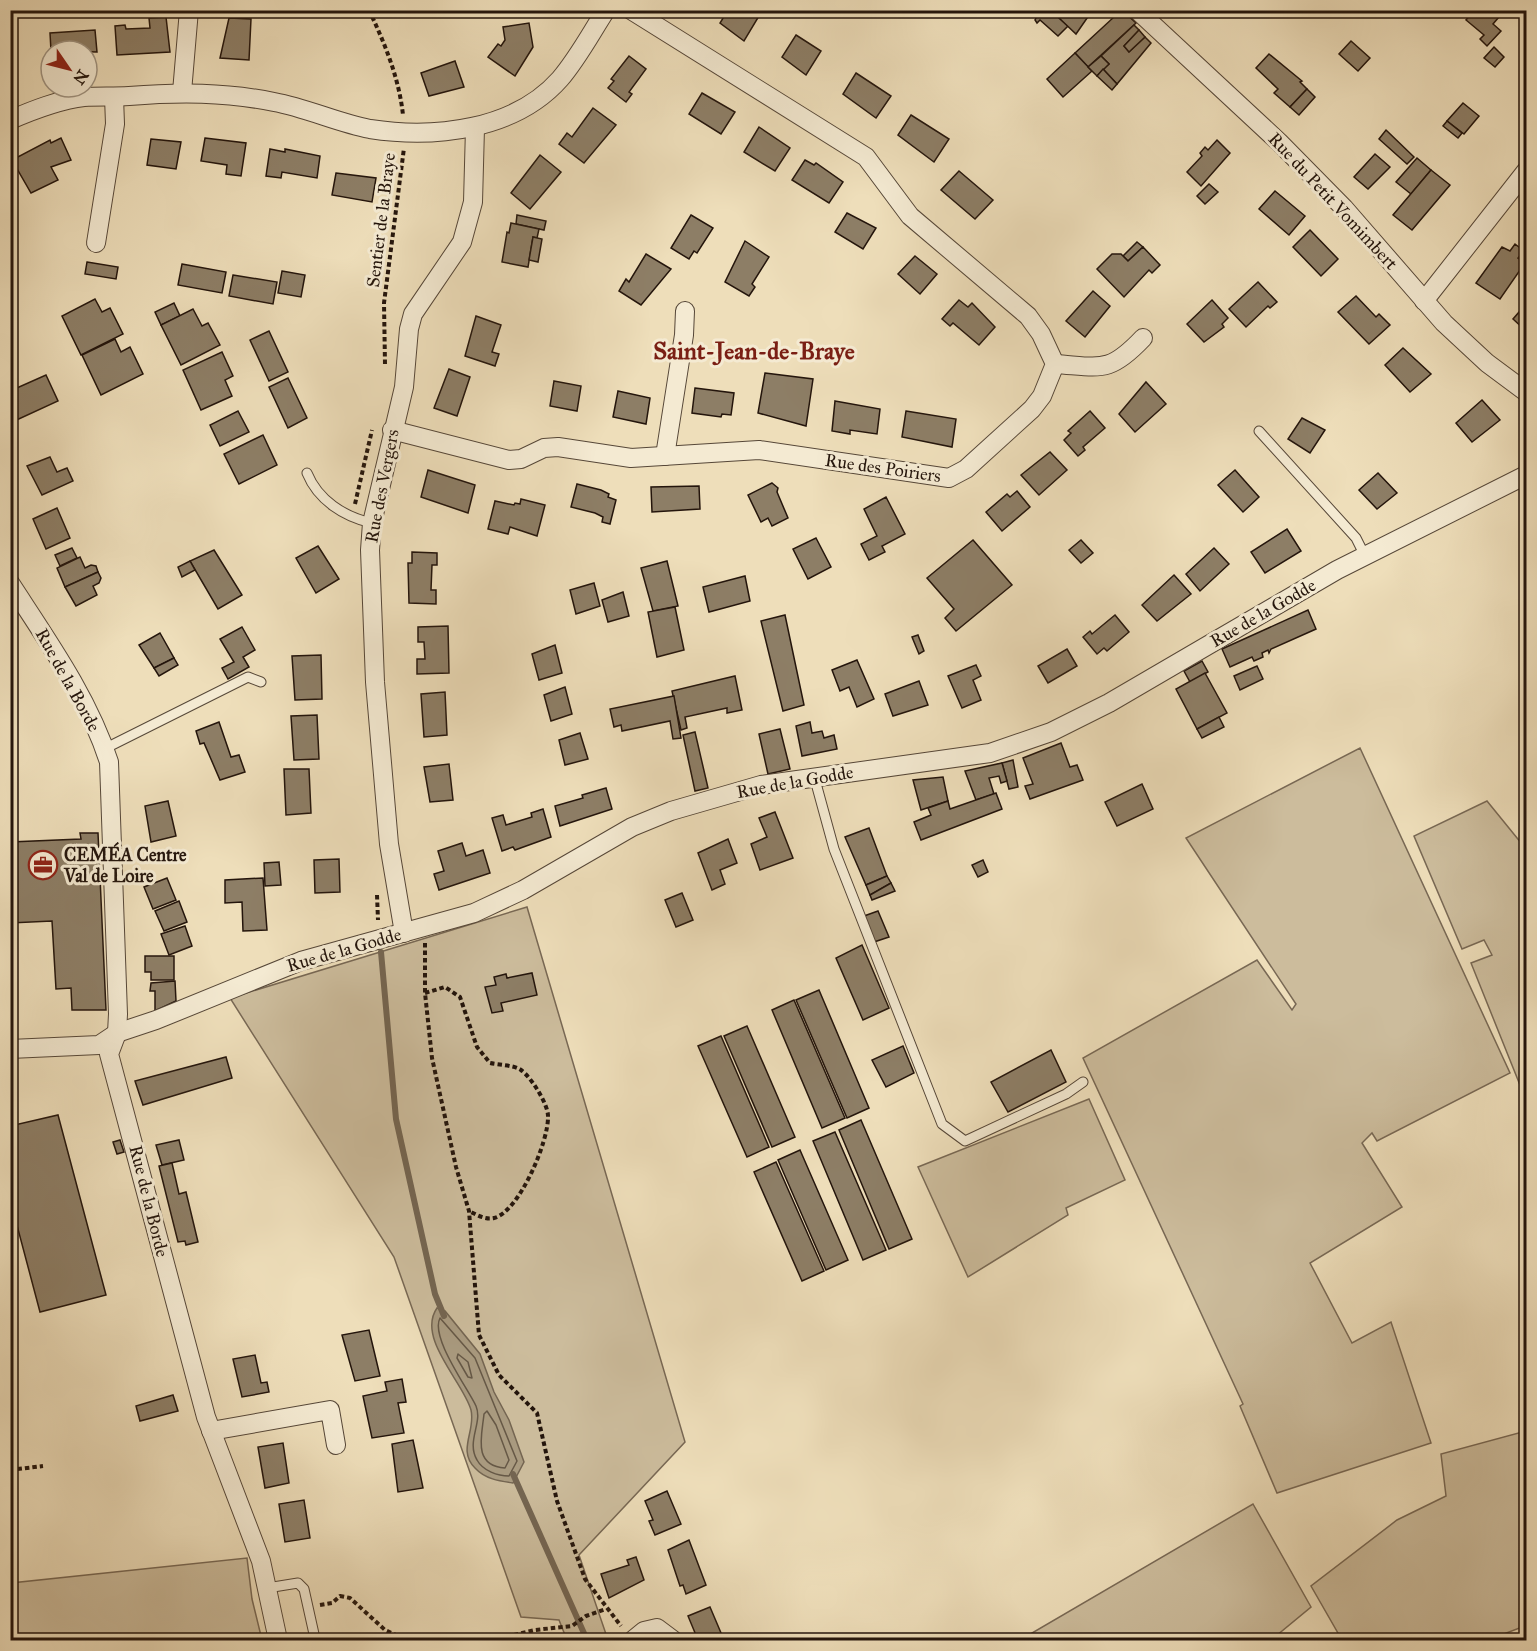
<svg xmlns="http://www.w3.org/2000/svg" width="1537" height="1651" font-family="'IM FELL Great Primer',serif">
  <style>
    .green { fill: #ccbc9c; stroke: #786854; stroke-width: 1.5 }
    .water { fill: #a99a7f; stroke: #746551; stroke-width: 1.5 }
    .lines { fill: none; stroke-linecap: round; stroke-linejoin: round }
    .shore { stroke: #665846; stroke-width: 1.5 }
    .stream { stroke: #746551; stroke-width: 6 }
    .building { fill: #8d7e66; stroke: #24150c; stroke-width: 1.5 }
    .service-casing { stroke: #564738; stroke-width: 11 }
    .minor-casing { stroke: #564738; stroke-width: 20 }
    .path { stroke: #24150c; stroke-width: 4; stroke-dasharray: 4.5 3; stroke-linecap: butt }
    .service { stroke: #f4ead2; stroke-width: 9 }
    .minor { stroke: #f4ead2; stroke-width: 18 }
    .labels { text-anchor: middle; stroke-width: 6; stroke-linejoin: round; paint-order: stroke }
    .street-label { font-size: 18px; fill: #24150c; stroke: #f4ead2 }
    .poi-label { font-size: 18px; font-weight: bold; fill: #24150c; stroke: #f4ead2; text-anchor: start }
    .district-label { font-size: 24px; font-weight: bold; fill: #7a1f14; stroke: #f4ead2 }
  </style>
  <rect width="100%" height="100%" fill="#eedeba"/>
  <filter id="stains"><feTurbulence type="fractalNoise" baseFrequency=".00333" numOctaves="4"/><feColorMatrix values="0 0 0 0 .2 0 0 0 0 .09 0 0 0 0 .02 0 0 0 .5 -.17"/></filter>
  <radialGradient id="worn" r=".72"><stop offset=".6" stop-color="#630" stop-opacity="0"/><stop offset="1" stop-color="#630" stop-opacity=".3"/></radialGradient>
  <g class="green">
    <polygon points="1360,748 1510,1073 1377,1141 1372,1133 1362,1143 1402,1207 1310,1263 1352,1343 1391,1322 1431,1443 1277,1493 1240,1406 1243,1404 1083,1058 1257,960 1292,1010 1296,1004 1186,838"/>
    <polygon points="1487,801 1526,849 1526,1100 1471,963 1492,955 1484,940 1462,949 1414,836"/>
    <polygon points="527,907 685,1442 579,1555 608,1640 567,1640 559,1620 521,1617 394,1257 230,998"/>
    <polygon points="1089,1099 1125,1180 1066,1208 1068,1215 968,1277 918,1167"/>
    <polygon points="1526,1431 1526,1640 1517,1640 1522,1627 1488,1640 1342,1640 1311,1586 1397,1520 1446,1496 1441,1454"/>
    <polygon points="1253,1504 1311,1607 1276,1636 1277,1640 1020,1640"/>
    <polygon points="247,1558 252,1599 262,1640 11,1640 11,1583"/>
  </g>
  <path class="water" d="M437,1308l8,3 35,43 14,38 15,28 15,42 -11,21c-14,-2 -28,-4 -38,-15 -18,-18 1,-37 -4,-58 -7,-27 -55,-72 -34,-102z"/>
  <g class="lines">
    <g class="shore">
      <path d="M440,1318l35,40 42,103 -8,15c-11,0 -26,-5 -32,-16 -11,-19 6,-37 -1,-54 -9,-19 -46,-69 -36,-88z"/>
      <polygon points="458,1354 468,1362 472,1378 468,1377 457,1358"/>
      <path d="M487,1411l9,14 13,35 -4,8c-33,-2 -23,-33 -21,-54z"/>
    </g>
    <g class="stream">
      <polyline points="381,952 396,1119 435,1294 444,1316"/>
      <polyline points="513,1474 587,1640"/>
    </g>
  </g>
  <g class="building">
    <polygon points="728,10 750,10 759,16 744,41 720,23"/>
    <polygon points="1017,10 1050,10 1068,26 1058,36 1040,20 1037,23 1035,20 1036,18 1030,13 1025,17"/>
    <polygon points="1063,10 1092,10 1092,11 1076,34 1058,17"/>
    <polygon points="1122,10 1136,23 1088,67 1075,53 1114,17 1109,10"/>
    <polygon points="1474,10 1505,10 1493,24 1501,31 1487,46 1480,39 1484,35 1466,20"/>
    <polygon points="166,17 170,52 117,55 115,26 125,25 126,29 150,28 149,18"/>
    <polygon points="229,18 251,19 249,60 220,58"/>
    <polygon points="529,23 533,47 515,76 488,57 498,44 501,46 505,40 503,27"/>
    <polygon points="1134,25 1139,30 1124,46 1129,52 1145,37 1151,43 1117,84 1103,69 1109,64 1101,56"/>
    <polygon points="95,30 97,52 51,51 50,33"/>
    <polygon points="1139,30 1145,37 1129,52 1124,46"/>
    <polygon points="796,35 821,51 806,75 782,57"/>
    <polygon points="1351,41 1370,58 1358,71 1339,54"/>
    <polygon points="1494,47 1504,57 1495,67 1484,58"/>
    <polygon points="1075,53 1092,71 1063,97 1047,79"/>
    <polygon points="1269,54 1302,81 1300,82 1307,89 1290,107 1274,93 1278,89 1256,68"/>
    <polygon points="629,56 646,69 629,92 632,94 626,102 608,88 614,81 611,79"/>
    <polygon points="1101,56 1109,64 1097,76 1088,67"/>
    <polygon points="455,61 464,87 429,96 421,73"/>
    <polygon points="1103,69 1117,84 1112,90 1097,76"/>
    <polygon points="856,73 891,96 876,118 843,94"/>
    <polygon points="1307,89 1315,97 1299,115 1290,107"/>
    <polygon points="702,93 735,112 721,134 689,114"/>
    <polygon points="1463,103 1479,116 1464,134 1447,121"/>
    <polygon points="593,108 616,125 584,163 559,144 567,133 572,137"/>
    <polygon points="911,115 949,139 934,162 898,135"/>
    <polygon points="1447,121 1462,133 1458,138 1443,126"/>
    <polygon points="759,127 790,148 775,171 744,152"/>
    <polygon points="1386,130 1414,157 1407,164 1379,139"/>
    <polygon points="61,138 71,160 51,167 58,180 31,193 12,160 50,140 51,143"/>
    <polygon points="205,138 246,143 241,176 226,174 227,165 201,161"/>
    <polygon points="151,139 181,142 176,169 147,165"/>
    <polygon points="1217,140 1230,153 1201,186 1187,172 1202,156 1200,153 1205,147 1208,150"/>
    <polygon points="270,149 285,152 285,149 320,156 317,178 282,172 281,178 266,176"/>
    <polygon points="1375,154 1390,167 1368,189 1354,177"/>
    <polygon points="540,155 561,172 530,209 511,193"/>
    <polygon points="1417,158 1431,170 1411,194 1396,182"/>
    <polygon points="805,160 814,165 816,163 843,182 829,203 792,180"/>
    <polygon points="1431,170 1450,185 1412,230 1393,215"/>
    <polygon points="959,171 993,200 975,219 941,190"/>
    <polygon points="336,173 376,178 372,202 332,195"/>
    <polygon points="1209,184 1218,192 1205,204 1197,196"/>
    <polygon points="1275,191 1305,216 1289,235 1259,209"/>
    <polygon points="847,213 876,228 863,249 835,232"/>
    <polygon points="517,215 546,221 544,230 516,224"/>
    <polygon points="691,215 713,228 697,253 694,251 689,259 671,248"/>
    <polygon points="511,223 539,229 537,238 533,237 528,267 502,262 507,232 509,233"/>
    <polygon points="1310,230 1338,259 1321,276 1293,247"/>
    <polygon points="533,237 542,239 538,262 529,260"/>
    <polygon points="745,241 769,257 752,284 755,287 749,296 725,282"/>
    <polygon points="1137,242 1143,247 1128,261 1123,256"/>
    <polygon points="1515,244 1524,251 1518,258 1525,263 1500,299 1476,283 1502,247 1510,251"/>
    <polygon points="1143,247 1160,265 1152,273 1149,270 1124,297 1097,269 1112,254 1121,254 1128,261"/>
    <polygon points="646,254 671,269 641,305 619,291 626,279 629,282"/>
    <polygon points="915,256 937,274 920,294 898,274"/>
    <polygon points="87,262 118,267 116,279 85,274"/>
    <polygon points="182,264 226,272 222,293 178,285"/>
    <polygon points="282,271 305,275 301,297 278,293"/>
    <polygon points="233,275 277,282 273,304 229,296"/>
    <polygon points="1258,282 1277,302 1270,308 1268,306 1246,327 1229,309"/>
    <polygon points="1093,291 1110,306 1085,337 1066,321"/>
    <polygon points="1356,296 1376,317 1379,314 1390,325 1369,344 1338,312"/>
    <polygon points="95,299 102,312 110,308 123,334 81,355 62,316"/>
    <polygon points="959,300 968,307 972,303 995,327 979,345 953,323 950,326 942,319"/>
    <polygon points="1212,300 1228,318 1222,324 1224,327 1204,342 1187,324"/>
    <polygon points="174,303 180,316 161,325 155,312"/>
    <polygon points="1526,304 1526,331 1513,319"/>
    <polygon points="193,309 202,326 208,323 220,345 181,365 161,325"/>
    <polygon points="476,316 501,325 492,352 499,354 495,366 465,356"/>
    <polygon points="269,331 288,372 269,381 250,340"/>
    <polygon points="115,339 121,352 130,347 143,374 101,395 82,355"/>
    <polygon points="1403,348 1431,374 1410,392 1385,365"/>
    <polygon points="222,352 233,376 225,380 232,396 201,410 183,370"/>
    <polygon points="449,369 470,377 457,416 434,408"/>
    <polygon points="765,373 813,379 806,426 758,413"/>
    <polygon points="46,375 58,401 10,423 10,391"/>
    <polygon points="288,378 307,418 288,428 269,387"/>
    <polygon points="554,381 581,386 577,411 550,406"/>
    <polygon points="1146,382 1166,404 1135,432 1119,414"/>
    <polygon points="695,388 734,393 731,415 722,414 721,417 692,413"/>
    <polygon points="618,391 650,398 646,424 613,417"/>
    <polygon points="1482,400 1500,420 1472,442 1456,423"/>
    <polygon points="835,401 880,409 877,434 850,430 850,434 832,431"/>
    <polygon points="238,411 249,432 220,446 210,425"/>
    <polygon points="906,411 956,419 952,447 902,437"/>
    <polygon points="1090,411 1105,428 1083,447 1085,450 1078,456 1064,440 1071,433 1068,431"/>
    <polygon points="1302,418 1325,430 1310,453 1288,439"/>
    <polygon points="263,435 277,465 239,484 224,454"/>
    <polygon points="1050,452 1067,470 1039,495 1021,475"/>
    <polygon points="50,457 57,472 67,468 73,481 42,495 27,466"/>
    <polygon points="428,470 475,485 468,513 421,497"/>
    <polygon points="1235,470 1259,497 1243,512 1218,485"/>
    <polygon points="1378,473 1397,493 1377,509 1359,490"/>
    <polygon points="772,483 778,488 777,492 788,518 772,526 768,518 761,522 748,495"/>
    <polygon points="577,484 601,490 609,494 608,497 616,500 610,524 602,522 603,517 595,513 571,507"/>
    <polygon points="699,486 700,509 652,512 651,487"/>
    <polygon points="1017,491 1030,507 1002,531 986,512 1007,494 1010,497"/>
    <polygon points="886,497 905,534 882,546 885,552 869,560 861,544 877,536 864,509"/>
    <polygon points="521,499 545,505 537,536 510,527 508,534 488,529 495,501 514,505 515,503 520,504"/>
    <polygon points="57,508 70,538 46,549 33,519"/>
    <polygon points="1287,529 1301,551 1265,573 1251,552"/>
    <polygon points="816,538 831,567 808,579 793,549"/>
    <polygon points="973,540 1012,585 956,631 945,618 954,609 927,578"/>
    <polygon points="1081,540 1093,553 1081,563 1069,550"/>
    <polygon points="318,546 339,579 316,593 296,558"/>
    <polygon points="72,548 77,558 60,566 55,555"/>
    <polygon points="1214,548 1229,564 1200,591 1186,574"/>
    <polygon points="214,550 242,595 218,609 190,561"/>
    <polygon points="412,552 437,553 437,565 432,565 431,590 436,590 436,604 409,603 408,563 412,563"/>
    <polygon points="80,557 85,568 91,565 96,566 98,572 65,587 57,568"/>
    <polygon points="190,561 195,570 182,577 178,567"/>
    <polygon points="667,561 678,606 653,611 641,568"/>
    <polygon points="98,572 101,578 99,583 93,586 97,595 76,606 65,587"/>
    <polygon points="1174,575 1191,594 1157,621 1142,605"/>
    <polygon points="745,576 750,601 709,612 703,587"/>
    <polygon points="594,583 600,606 576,614 570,590"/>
    <polygon points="623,592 629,616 608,622 602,600"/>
    <polygon points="675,607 684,650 657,657 648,612"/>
    <polygon points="1308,610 1316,629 1271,649 1269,653 1268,650 1262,653 1263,657 1254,661 1252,657 1230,667 1222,649"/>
    <polygon points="785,615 804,705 783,711 761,621"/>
    <polygon points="1115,615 1129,632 1107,651 1104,648 1097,654 1083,637 1090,631 1092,634"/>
    <polygon points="448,626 449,673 417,674 417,659 425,659 424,642 418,642 418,627"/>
    <polygon points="242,627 255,650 243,657 249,667 228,679 222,668 234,662 220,639"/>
    <polygon points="160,633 174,658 154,668 139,645"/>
    <polygon points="918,635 924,651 919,654 912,637"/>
    <polygon points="555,645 562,673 539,680 532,654"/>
    <polygon points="1067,649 1077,666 1048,683 1038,666"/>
    <polygon points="321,655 322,699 295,700 292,656"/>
    <polygon points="174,658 178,665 159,676 154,668"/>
    <polygon points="857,660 874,699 857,707 849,687 840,691 832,670"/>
    <polygon points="1202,661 1208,672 1190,682 1184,671"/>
    <polygon points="976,665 981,676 973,680 981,700 962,708 948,676"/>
    <polygon points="1257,666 1263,679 1240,690 1234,676"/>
    <polygon points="1205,673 1227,713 1197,729 1176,689"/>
    <polygon points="735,676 742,710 727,713 727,708 685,717 687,728 681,730 672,691"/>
    <polygon points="919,681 928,705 893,716 885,694"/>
    <polygon points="565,687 572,714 551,721 544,695"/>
    <polygon points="445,692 447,735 424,737 421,694"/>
    <polygon points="674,696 681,738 673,739 670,721 622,731 621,725 614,727 610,709"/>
    <polygon points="317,715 319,759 294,760 291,716"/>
    <polygon points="1219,717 1224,727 1202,738 1197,729"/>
    <polygon points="219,722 231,757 239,755 245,772 220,780 204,743 200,744 196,731"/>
    <polygon points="810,722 812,733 822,731 824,738 834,735 837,749 802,756 796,726"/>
    <polygon points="780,729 790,769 768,774 759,734"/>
    <polygon points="695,732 708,788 695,791 683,735"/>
    <polygon points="580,733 588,759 565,765 559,740"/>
    <polygon points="1061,743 1070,767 1077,765 1083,780 1030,799 1025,786 1033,784 1023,758"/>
    <polygon points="1013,760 1018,787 1009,789 1002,763"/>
    <polygon points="1002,763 1007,781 1001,783 999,776 989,778 994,794 976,800 965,771"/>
    <polygon points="449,764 453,800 430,802 424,767"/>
    <polygon points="284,769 309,769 311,813 286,815"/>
    <polygon points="943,777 948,801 921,810 913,780"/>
    <polygon points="1142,784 1153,809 1117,826 1105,802"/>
    <polygon points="606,788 612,809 560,826 555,806 583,798 582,795"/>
    <polygon points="996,793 1002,809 921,840 914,822 931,815 928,808 948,801 950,809"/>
    <polygon points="168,801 176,836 151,842 145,806"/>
    <polygon points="543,809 551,837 515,850 513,847 502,851 492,818 503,815 506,825 532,817 531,813"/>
    <polygon points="775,812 793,858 760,870 751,844 767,837 759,818"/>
    <polygon points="869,828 887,876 866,885 845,837"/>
    <polygon points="80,833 98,833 106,1010 72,1010 71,988 56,989 52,921 10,923 10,842 81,839"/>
    <polygon points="728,839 737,863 720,870 725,884 712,890 698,853"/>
    <polygon points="462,843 466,856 483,850 490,873 439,890 434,874 444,871 438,851"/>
    <polygon points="339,859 340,892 315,893 314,860"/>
    <polygon points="983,860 988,872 978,877 972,865"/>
    <polygon points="279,862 281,885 265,886 264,863"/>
    <polygon points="887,876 891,883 870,895 866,885"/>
    <polygon points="167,878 176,900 153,909 144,887"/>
    <polygon points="263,878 267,930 243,931 242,902 225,903 225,880"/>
    <polygon points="891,883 895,891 872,900 870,895"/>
    <polygon points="682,893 693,920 676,927 665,900"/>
    <polygon points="179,901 187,922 164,931 155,911"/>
    <polygon points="878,911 889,937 874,942 864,916"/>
    <polygon points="185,926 192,946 169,955 161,934"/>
    <polygon points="862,945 889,1008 863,1020 836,958"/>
    <polygon points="145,956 174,956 174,980 151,980 151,972 145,972"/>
    <polygon points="532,973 537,995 501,1003 503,1011 492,1013 485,987 496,985 494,977 506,974 507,978"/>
    <polygon points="175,981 176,1001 155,1011 155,991 150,991 151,983"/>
    <polygon points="819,990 869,1108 847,1118 796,1000"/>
    <polygon points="794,1000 845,1118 822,1128 772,1010"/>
    <polygon points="747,1026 795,1137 772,1147 724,1036"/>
    <polygon points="721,1036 769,1147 747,1157 698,1046"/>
    <polygon points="903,1046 914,1073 886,1087 872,1060"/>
    <polygon points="1051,1050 1066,1082 1008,1112 991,1082"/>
    <polygon points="226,1057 232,1078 143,1105 135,1081"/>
    <polygon points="58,1115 106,1295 40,1312 10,1199 10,1126"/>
    <polygon points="861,1120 912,1239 889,1249 839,1130"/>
    <polygon points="835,1132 886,1250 863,1260 813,1141"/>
    <polygon points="120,1140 124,1152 117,1154 113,1142"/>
    <polygon points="179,1140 184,1160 162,1165 156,1145"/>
    <polygon points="800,1150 848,1260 826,1270 778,1160"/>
    <polygon points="776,1162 824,1271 802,1281 754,1172"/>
    <polygon points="172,1163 179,1194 186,1192 198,1242 186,1245 185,1241 178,1242 159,1166"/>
    <polygon points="369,1330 380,1376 355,1381 342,1335"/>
    <polygon points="255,1355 261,1383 267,1382 269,1392 242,1397 233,1359"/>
    <polygon points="402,1379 406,1402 398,1403 404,1433 372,1438 363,1396 387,1391 385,1382"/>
    <polygon points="173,1395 178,1411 140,1421 136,1406"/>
    <polygon points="413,1440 423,1488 398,1492 392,1444"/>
    <polygon points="283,1443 289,1483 265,1488 258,1447"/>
    <polygon points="667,1491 681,1524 655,1535 649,1521 653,1520 645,1501"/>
    <polygon points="304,1500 310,1538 285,1542 279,1504"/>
    <polygon points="689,1540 706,1585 686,1594 683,1585 680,1586 668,1550"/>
    <polygon points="636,1557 644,1580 609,1598 601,1574 629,1565 627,1560"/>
    <polygon points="710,1607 724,1640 698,1640 688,1616"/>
  </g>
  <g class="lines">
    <g class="service-casing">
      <g id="service">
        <polyline points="1259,431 1356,538 1365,556"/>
        <path d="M307,473c11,27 37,44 65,50"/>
        <polyline points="104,749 248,677 261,682"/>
        <polyline points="814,776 834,849 942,1124 965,1141 1066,1094 1083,1082"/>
        <polyline points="267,1588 298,1583 304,1589 314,1634"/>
      </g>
    </g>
    <g class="minor-casing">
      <g id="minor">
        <polyline points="1137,10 1279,142 1344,208 1444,323 1487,363 1526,392"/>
        <polyline points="182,92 189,10"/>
        <path d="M10,120c23,-10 48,-20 74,-23 15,-1 30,0 45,-1 50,-4 96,-4 145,6 33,6 64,21 96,27 65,10 145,1 190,-50 18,-21 31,-46 46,-69"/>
        <polyline points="96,243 115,124 114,97"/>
        <polyline points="1424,301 1526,171"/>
        <path d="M1055,364c46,3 54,10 88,-26"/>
        <polyline points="392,430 509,460 521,459 544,448 558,447 631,458 759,450 949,478 966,469 1032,409 1042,396 1055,364 1041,334 1028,316 910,216 866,157 631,10"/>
        <polyline points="665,456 684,335 685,311"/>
        <path d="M10,583c37,57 78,114 99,179l9,252 -1,19 -8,21 97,363 55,144 17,79"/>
        <polyline points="404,933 389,844 375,682 370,550 372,523 404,387 409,329 413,314 462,242 473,202 475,128"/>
        <polyline points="10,1049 99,1045 117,1033 156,1020 301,961 474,913 523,890 632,827 671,811 761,785 990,753 1051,732 1109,703 1337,570 1526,475"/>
        <polyline points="211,1431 330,1410 336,1445"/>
        <polyline points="633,1640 644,1631 657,1628 673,1640"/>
      </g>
    </g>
    <g class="path">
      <path d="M369,10c16,34 30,68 34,105"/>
      <polyline points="385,364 384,303 404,148"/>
      <polyline points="355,504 372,430"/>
      <polyline points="377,895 378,920"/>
      <polyline points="425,943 425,993 432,1058 456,1167 469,1211 479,1335 499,1375 537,1413 557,1501 585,1579 621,1626"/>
      <path d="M425,993l20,-6 15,10 17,50 13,16c9,2 24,2 31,7 10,7 27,34 27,46 1,25 -29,96 -54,102 -9,2 -17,-3 -25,-7"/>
      <polyline points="10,1470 43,1466"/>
      <polyline points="320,1605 332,1603 340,1596 350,1598 385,1630 407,1640"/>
      <polyline points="492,1640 535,1630 572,1626 586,1616 606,1609"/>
    </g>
    <use href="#service" class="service"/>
    <use href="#minor" class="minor"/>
  </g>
  <defs>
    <g id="office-ring" transform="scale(1.5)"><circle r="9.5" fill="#f4ead2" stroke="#8f2418" stroke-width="1.5"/><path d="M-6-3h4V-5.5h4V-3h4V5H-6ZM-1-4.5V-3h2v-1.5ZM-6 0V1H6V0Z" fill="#8f2418"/></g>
  </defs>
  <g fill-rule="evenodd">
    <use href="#office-ring" x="43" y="865"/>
  </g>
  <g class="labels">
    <g class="street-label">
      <text transform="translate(1333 201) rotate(47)" y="6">Rue du Petit Vomimbert</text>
      <text transform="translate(381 220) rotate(-83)" y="6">Sentier de la Braye</text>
      <text transform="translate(883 468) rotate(8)" y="6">Rue des Poiriers</text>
      <text transform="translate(382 486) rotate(-79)" y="6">Rue des Vergers</text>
      <text transform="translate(1263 613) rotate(-30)" y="6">Rue de la Godde</text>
      <text transform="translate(68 680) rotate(61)" y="6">Rue de la Borde</text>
      <text transform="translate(795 782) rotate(-10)" y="6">Rue de la Godde</text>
      <text transform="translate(344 950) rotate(-16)" y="6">Rue de la Godde</text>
      <text transform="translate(149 1201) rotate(76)" y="6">Rue de la Borde</text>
    </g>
    <g class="poi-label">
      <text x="64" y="861">CEMÉA Centre<tspan x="64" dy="21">Val de Loire</tspan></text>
    </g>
    <g class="district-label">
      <text x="754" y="359">Saint-Jean-de-Braye</text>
    </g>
  </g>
  <rect width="1537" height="1651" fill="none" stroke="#eedeba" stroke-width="36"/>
  <rect x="12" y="12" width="1513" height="1627" fill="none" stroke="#24150c" stroke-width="3"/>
  <rect x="18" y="18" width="1501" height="1615" fill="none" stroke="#24150c" stroke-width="1.5"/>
  <g transform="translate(69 69) rotate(125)"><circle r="28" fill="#f4ead2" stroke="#a19583" stroke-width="1.5"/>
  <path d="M0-4.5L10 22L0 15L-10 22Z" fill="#8f2418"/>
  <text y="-9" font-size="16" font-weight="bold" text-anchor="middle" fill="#24150c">N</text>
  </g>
  <rect width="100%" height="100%" filter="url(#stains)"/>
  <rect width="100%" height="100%" fill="url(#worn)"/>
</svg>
